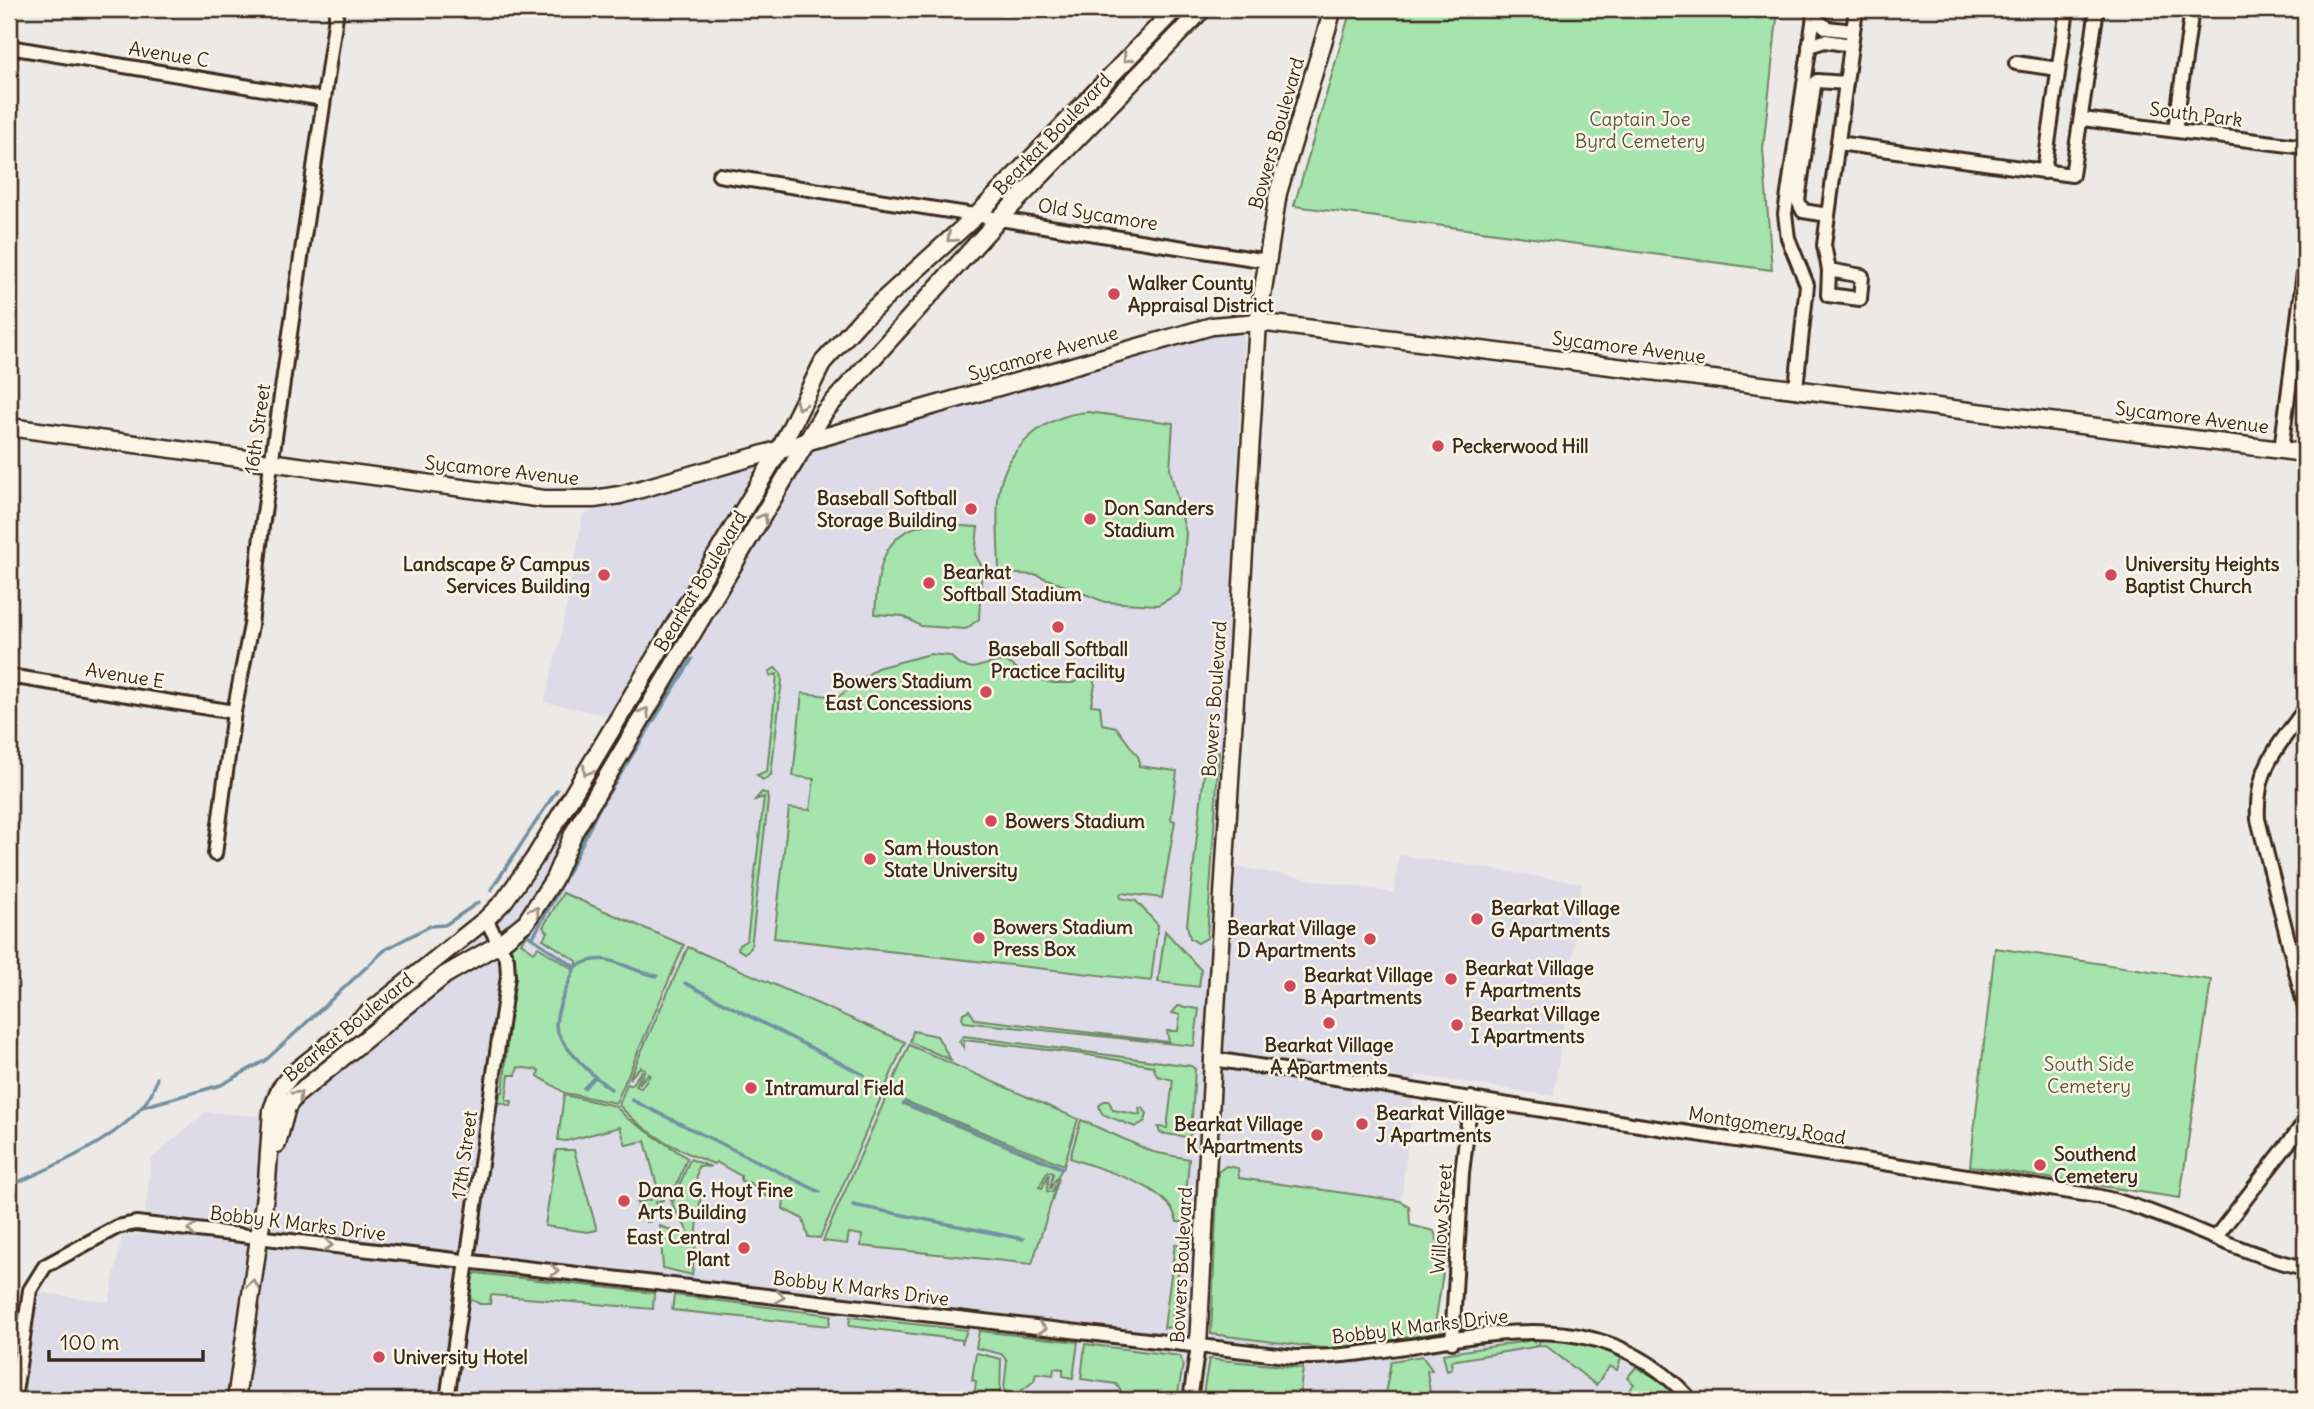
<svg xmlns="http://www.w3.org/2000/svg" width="2314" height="1409" font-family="Delius,sans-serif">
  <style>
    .built { fill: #dcdbe7 }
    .green { fill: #a5e4ac; stroke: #708765; stroke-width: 2 }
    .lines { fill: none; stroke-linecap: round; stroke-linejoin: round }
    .stream { stroke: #7291a1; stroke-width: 3.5 }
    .minor-casing { stroke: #3b2a1e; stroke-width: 18 }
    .tertiary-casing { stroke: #3b2a1e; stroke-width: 21 }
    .minor { stroke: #fcf5e5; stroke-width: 12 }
    .tertiary { stroke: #fcf5e5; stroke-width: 16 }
    .oneway { stroke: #9c9082 }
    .poi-dot { fill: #d1495b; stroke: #fcf5e5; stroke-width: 2.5 }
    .labels { text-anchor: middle; stroke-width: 5; stroke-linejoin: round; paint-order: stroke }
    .street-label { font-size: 19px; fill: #3b2a1e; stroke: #fcf5e5 }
    .park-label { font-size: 19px; fill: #565842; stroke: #fcf5e5 }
    .poi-label { font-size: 19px; font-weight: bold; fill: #3b2a1e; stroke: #fcf5e5; text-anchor: start }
  </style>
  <rect width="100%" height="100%" fill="#ede9e6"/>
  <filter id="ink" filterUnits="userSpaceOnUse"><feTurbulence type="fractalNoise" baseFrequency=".0143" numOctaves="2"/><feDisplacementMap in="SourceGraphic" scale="14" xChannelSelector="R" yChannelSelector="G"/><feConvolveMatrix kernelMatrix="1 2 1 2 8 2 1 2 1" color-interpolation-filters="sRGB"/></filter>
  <g filter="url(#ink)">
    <polygon class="built" points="1233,328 1241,330 1244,337 1218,864 1394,893 1399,855 1582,883 1554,1096 1416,1075 1401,1201 1406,1227 1441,1238 1434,1331 1442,1349 1516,1339 1554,1339 1585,1343 1649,1372 1679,1400 20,1400 37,1292 109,1302 122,1236 143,1235 151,1159 206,1112 258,1116 267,1087 281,1070 470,924 505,887 561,801 610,716 544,702 560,640 583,514"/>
    <g class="green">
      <polygon points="1351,9 1778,9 1763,149 1772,270 1294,206"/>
      <path d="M1088,412l85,11 -3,47 16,63 -4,53 -4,8 -20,11 -53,-3 -68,-27 -38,-2c0,-26 -4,-55 0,-81 7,-44 45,-77 89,-80z"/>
      <path d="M927,524l51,3 -3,27 7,13 -3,52 -13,10 -45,-3 -18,-10 -28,-2c3,-40 4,-81 52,-90z"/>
      <polygon points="930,654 950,656 960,665 973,668 999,661 1007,662 1030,677 1053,683 1072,683 1091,674 1095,685 1091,705 1100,706 1102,724 1116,727 1139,758 1139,766 1177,771 1171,820 1175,821 1162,898 1121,893 1120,898 1136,901 1158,925 1151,981 774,938 789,808 810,810 814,779 793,776 802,693 838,697 877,668"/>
      <polygon points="775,668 781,673 782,680 771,775 763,780 757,775 767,771 777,674 770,676 769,672"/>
      <polygon points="1213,744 1219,752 1207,938 1198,943 1190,938 1187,925 1207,747"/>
      <polygon points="762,792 767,794 768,801 751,948 744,953 738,949 739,945 747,940 764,797 755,800"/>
      <path d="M563,893l121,52 -68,158 -51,-10 -27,-17 1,-6 -21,-3 -2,8h-7l-3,25 6,1 -1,5 -12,-4 1,-9 3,-1c2,-16 3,-32 4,-48 1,-34 14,-63 4,-97l29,-29 -19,25 13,9 4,-5 35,22 4,-3v-5l-34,-22 5,-7 -5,-5z"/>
      <polygon points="1165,931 1201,970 1199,987 1158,982"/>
      <path d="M688,947l217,95 -85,196 -12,-1 -5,-18 -20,-10 1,-11 -18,-2 -16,-13 -9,-2v-5l-25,-14 -2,2c-33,-12 -72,-32 -95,-59l8,-21 4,1 11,-15 -6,16 5,2 9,-13 -2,-1 -9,10 6,-15 -5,-2 -11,12z"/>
      <polygon points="1995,948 2211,980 2180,1198 1970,1166"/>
      <polygon points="1178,1006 1199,1009 1194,1046 964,1022 962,1018 963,1013 969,1010 975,1019 1169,1042 1167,1031 1178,1031 1180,1015 1172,1013"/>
      <polygon points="913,1031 937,1036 951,1060 910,1042"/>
      <polygon points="964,1036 1191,1066 1195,1069 1191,1134 1186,1137 1160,1133 1158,1127 1167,1128 1173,1080 1157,1076 1153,1066 1082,1054 964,1040 964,1048 959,1041"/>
      <polygon points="909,1045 1078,1119 1064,1165 905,1101 903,1104 1062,1169 1050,1189 1053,1173 1048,1171 1039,1187 1042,1188 1049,1174 1047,1191 1052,1192 1059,1178 1032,1264 861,1246 862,1235 849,1233 847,1244 823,1241"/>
      <polygon points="564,1095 615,1106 627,1118 687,1158 671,1200 669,1193 662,1195 663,1200 656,1202 658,1211 650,1213 652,1221 647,1222 645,1216 641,1217 637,1203 660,1197 645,1141 626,1145 620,1127 566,1141 558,1140"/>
      <polygon points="1109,1101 1113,1110 1140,1115 1139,1108 1143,1108 1147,1114 1145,1121 1135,1127 1102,1114 1099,1106 1104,1101"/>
      <path d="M1081,1120l72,32 36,7 -5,63h-7c-8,-38 -74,-51 -107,-64z"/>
      <polygon points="556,1150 574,1150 597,1230 588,1232 545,1226"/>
      <polygon points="690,1159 711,1167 698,1166 696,1182 702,1184 692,1275 663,1268 660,1226 692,1238 672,1204"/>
      <polygon points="1226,1166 1238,1168 1239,1178 1400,1201 1409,1206 1410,1225 1434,1231 1437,1240 1450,1244 1448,1258 1441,1261 1444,1266 1435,1325 1444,1328 1444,1332 1330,1349 1211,1334 1218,1172"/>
      <polygon points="1175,1244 1182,1245 1171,1327 1164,1328"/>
      <polygon points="476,1273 654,1293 653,1309 491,1295 490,1304 480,1304 470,1299 471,1278"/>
      <polygon points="674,1295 831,1315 829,1326 672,1310"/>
      <polygon points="850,1317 967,1330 962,1344 962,1340 849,1326"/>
      <polygon points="979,1331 1078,1342 1073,1378 1063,1376 1063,1369 1054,1368 1053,1375 1036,1373 1034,1381 1010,1400 1004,1389 1007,1360 1001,1354 976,1348"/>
      <path d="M1540,1339c27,1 57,6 81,19l-4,12 -7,-4 -14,19 -51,-40 -94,16 1,8 -5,2 -4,-17 91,-14 2,5h3z"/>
      <polygon points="1085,1344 1180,1356 1183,1364 1177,1400 1127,1400 1116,1384 1081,1379"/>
      <polygon points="976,1353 1001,1359 1000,1395 1004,1400 974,1400 976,1381 972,1380"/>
      <polygon points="1422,1356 1432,1370 1427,1371 1431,1400 1384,1400 1391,1361"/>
      <polygon points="1209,1359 1303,1368 1299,1400 1233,1392 1232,1400 1202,1400"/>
      <polygon points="1636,1367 1665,1383 1681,1400 1621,1400 1634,1384 1627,1378"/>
    </g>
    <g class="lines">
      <g class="stream">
        <polyline points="567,875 598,810 692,659"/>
        <polyline points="491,890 557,790"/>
        <polyline points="529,936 575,967"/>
        <polyline points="533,937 559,890"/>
        <polyline points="685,983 864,1075"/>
        <polyline points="584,1088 594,1078"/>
        <path d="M611,1089c-15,-10 -55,-46 -55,-65 1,-18 13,-40 19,-57 34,-19 47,3 82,9"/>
        <polyline points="632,1100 820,1192"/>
        <polyline points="905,1103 1063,1168"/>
        <polyline points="142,1107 221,1085 266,1060 386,949 430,926 445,925 479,902"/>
        <path d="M9,1186c44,-19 138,-57 148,-108"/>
        <polyline points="853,1205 1023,1239"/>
      </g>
      <g class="minor-casing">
        <g id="minor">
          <polyline points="1813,17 1827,28 1853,31"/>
          <polyline points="1809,46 1825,41 1851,45"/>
          <polyline points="9,47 323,99"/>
          <polyline points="2016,63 2058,69"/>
          <polyline points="2082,119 2305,147"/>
          <polyline points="2175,130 2192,9"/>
          <polyline points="1838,143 2072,175 2097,9"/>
          <polyline points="2044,172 2067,9"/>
          <polyline points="719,175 1267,261"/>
          <polyline points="1828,215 1803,211 1798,201 1814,86 1817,81 1846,83"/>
          <polyline points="1829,270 1862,276 1860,299 1828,295 1829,270 1824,245 1856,9"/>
          <polyline points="1796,388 1807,285 1788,238 1785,214 1815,9"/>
          <polyline points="2281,450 2305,265"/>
          <polyline points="9,676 234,712"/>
          <path d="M2305,709c-28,39 -50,60 -47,110l47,189"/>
          <polyline points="215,854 234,712 251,625 262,527 337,9"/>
          <path d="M1213,1059l883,137c73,15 136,57 209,72"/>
          <polyline points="2215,1238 2305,1122"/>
          <polyline points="1452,1342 1462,1173 1471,1098"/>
          <path d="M14,1400l16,-110 15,-24 72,-39 19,-4 1159,134c141,3 284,-81 396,43"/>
          <polyline points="447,1400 508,976 507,959 486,919"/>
          <polyline points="1190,1400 1198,1346"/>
        </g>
      </g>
      <g class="tertiary-casing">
        <g id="tertiary">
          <polyline points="9,427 544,499 594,499 620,495 1212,326 1258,322 2305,453"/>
          <polyline points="277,1144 287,1107 295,1096 445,975 499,944 526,922 554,879 574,832 825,411 1000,218 1203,9"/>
          <polyline points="1198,1346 1213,1059 1258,322 1278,193 1333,9"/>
          <polyline points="236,1400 267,1181 272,1110 280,1089 291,1075 486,919 504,901 534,859 780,449 823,362 860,321 978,214 1175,9"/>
        </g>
      </g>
      <use href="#minor" class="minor"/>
      <use href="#tertiary" class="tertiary"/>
    </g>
    <defs><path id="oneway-chevron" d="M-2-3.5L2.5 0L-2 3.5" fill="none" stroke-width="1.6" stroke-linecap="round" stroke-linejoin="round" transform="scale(1.75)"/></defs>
    <g class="oneway">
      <use href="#oneway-chevron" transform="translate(1127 58) rotate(134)"/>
      <use href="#oneway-chevron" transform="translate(951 238) rotate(138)"/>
      <use href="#oneway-chevron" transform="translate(800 405) rotate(114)"/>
      <use href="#oneway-chevron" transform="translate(763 518) rotate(-59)"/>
      <use href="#oneway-chevron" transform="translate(645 712) rotate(-59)"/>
      <use href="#oneway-chevron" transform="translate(587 771) rotate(121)"/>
      <use href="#oneway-chevron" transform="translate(535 911) rotate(-54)"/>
      <use href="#oneway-chevron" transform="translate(298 1095) rotate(-45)"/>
      <use href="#oneway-chevron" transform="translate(192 1230) rotate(-173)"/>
      <use href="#oneway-chevron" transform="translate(328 1245) rotate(6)"/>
      <use href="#oneway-chevron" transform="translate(554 1271) rotate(7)"/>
      <use href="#oneway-chevron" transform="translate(253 1284) rotate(-82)"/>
      <use href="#oneway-chevron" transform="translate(780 1297) rotate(7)"/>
      <use href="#oneway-chevron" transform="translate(1042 1328) rotate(7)"/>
    </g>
  </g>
  <g class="poi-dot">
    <circle cx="1114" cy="294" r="7"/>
    <circle cx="1438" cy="446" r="7"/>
    <circle cx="971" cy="509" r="7"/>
    <circle cx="1090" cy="519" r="7"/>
    <circle cx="604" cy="575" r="7"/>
    <circle cx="2111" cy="575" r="7"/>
    <circle cx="929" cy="583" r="7"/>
    <circle cx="1058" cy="627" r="7"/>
    <circle cx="986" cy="692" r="7"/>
    <circle cx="991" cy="821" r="7"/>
    <circle cx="870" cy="859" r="7"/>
    <circle cx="1477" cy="919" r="7"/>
    <circle cx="979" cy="938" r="7"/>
    <circle cx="1370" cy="939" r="7"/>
    <circle cx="1451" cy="979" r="7"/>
    <circle cx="1290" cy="986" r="7"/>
    <circle cx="1329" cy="1023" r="7"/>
    <circle cx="1457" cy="1025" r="7"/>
    <circle cx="751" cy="1088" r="7"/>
    <circle cx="1362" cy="1124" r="7"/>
    <circle cx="1317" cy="1135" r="7"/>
    <circle cx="2040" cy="1165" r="7"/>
    <circle cx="624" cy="1201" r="7"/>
    <circle cx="744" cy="1248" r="7"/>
    <circle cx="379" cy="1357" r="7"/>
  </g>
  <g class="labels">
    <g class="street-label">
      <text transform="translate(169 54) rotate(9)" y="7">Avenue C</text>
      <text transform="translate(2196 114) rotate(7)" y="7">South Park</text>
      <text transform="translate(1276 133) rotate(-74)" y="7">Bowers Boulevard</text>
      <text transform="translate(1052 134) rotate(-46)" y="7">Bearkat Boulevard</text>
      <text transform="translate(1098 214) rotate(9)" y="7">Old Sycamore</text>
      <text transform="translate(1629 347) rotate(7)" y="7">Sycamore Avenue</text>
      <text transform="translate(1043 353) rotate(-16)" y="7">Sycamore Avenue</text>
      <text transform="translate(2192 417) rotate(7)" y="7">Sycamore Avenue</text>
      <text transform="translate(257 429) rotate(-82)" y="7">16th Street</text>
      <text transform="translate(502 470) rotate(6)" y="7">Sycamore Avenue</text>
      <text transform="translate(700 581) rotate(-59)" y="7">Bearkat Boulevard</text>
      <text transform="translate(125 675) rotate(9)" y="7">Avenue E</text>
      <text transform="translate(1214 699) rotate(-86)" y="7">Bowers Boulevard</text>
      <text transform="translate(348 1027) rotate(-39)" y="7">Bearkat Boulevard</text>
      <text transform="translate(1767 1125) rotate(9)" y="7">Montgomery Road</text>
      <text transform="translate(464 1155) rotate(-82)" y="7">17th Street</text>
      <text transform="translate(1441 1219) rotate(-86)" y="7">Willow Street</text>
      <text transform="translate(298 1223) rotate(7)" y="7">Bobby K Marks Drive</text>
      <text transform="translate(1181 1265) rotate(-87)" y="7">Bowers Boulevard</text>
      <text transform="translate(861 1288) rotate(7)" y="7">Bobby K Marks Drive</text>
      <text transform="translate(1420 1326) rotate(-7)" y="7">Bobby K Marks Drive</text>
    </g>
    <g class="park-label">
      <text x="1640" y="126">Captain Joe<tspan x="1640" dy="22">Byrd Cemetery</tspan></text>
      <text x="2089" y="1071">South Side<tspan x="2089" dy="22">Cemetery</tspan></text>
    </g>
    <g class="poi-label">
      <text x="1128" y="290">Walker County<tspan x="1128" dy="22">Appraisal District</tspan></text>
      <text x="1452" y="453">Peckerwood Hill</text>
      <text x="957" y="505" text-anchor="end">Baseball Softball<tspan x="957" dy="22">Storage Building</tspan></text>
      <text x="1104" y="515">Don Sanders<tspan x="1104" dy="22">Stadium</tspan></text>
      <text x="590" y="571" text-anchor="end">Landscape &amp; Campus<tspan x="590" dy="22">Services Building</tspan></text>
      <text x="2125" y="571">University Heights<tspan x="2125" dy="22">Baptist Church</tspan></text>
      <text x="943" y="579">Bearkat<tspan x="943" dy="22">Softball Stadium</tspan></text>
      <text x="1058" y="656" text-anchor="middle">Baseball Softball<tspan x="1058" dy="22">Practice Facility</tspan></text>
      <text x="972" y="688" text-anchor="end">Bowers Stadium<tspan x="972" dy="22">East Concessions</tspan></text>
      <text x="1005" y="828">Bowers Stadium</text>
      <text x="884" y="855">Sam Houston<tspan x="884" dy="22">State University</tspan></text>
      <text x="1491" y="915">Bearkat Village<tspan x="1491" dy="22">G Apartments</tspan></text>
      <text x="993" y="934">Bowers Stadium<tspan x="993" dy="22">Press Box</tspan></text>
      <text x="1356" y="935" text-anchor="end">Bearkat Village<tspan x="1356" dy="22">D Apartments</tspan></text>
      <text x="1465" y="975">Bearkat Village<tspan x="1465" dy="22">F Apartments</tspan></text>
      <text x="1304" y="982">Bearkat Village<tspan x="1304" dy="22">B Apartments</tspan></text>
      <text x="1471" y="1021">Bearkat Village<tspan x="1471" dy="22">I Apartments</tspan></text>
      <text x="1329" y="1052" text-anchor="middle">Bearkat Village<tspan x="1329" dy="22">A Apartments</tspan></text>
      <text x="765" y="1095">Intramural Field</text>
      <text x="1376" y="1120">Bearkat Village<tspan x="1376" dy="22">J Apartments</tspan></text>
      <text x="1303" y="1131" text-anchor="end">Bearkat Village<tspan x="1303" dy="22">K Apartments</tspan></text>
      <text x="2054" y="1161">Southend<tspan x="2054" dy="22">Cemetery</tspan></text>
      <text x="638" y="1197">Dana G. Hoyt Fine<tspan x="638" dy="22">Arts Building</tspan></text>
      <text x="730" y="1244" text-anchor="end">East Central<tspan x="730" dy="22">Plant</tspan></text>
      <text x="393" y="1364">University Hotel</text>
    </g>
  </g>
  <rect width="2314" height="1409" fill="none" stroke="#fcf5e5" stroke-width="35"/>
  <rect x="18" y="18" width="2279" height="1374" fill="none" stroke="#3b2a1e" stroke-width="2.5" filter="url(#ink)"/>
  <path d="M49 1350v10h154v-10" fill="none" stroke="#3b2a1e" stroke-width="3.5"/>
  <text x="60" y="1350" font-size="21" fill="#3b2a1e" stroke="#fcf5e5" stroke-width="5" paint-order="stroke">100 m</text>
</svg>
